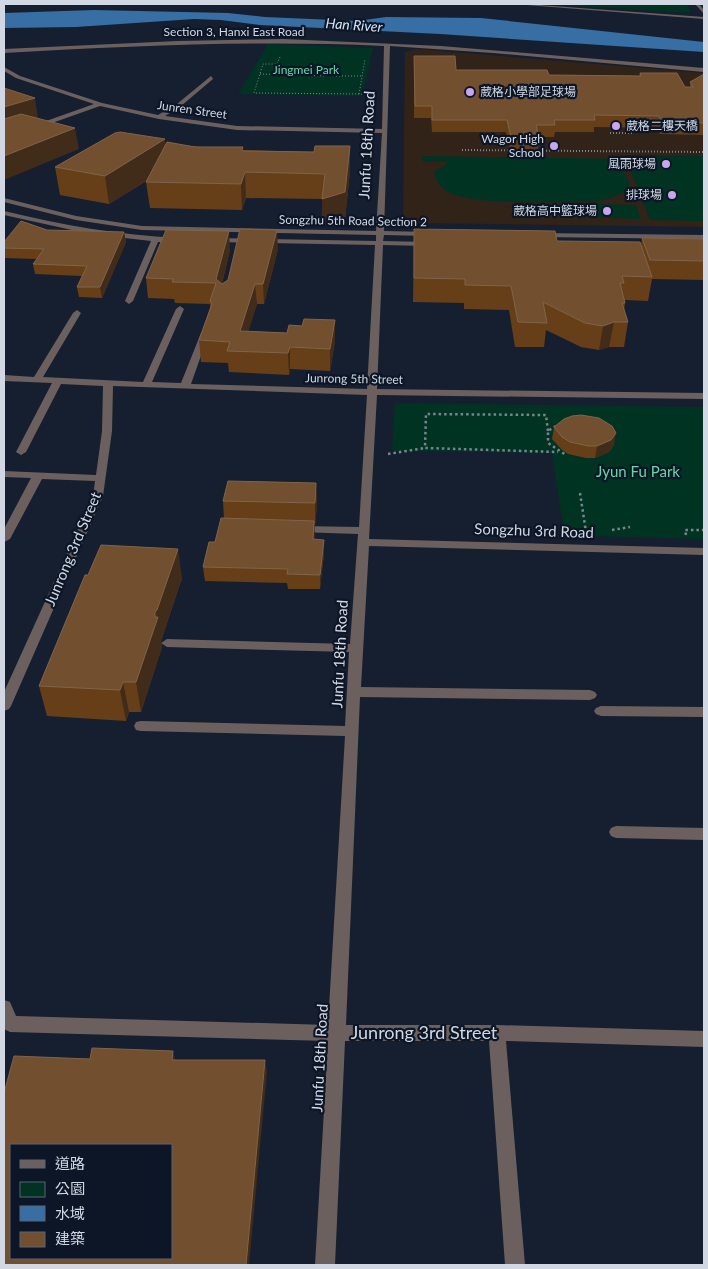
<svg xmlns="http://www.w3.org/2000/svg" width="708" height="1269" font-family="Lato,'Noto Sans TC',sans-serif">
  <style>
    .education { fill: #312317 }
    .green { fill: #013322 }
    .water { fill: #376ea3 }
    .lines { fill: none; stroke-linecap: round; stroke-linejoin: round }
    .path-far2 { stroke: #7b8390; stroke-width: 1; stroke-dasharray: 1 2; stroke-linecap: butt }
    .path-far1 { stroke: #7b8390; stroke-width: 2; stroke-dasharray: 1 2; stroke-linecap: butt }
    .path { stroke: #7b8390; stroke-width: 2.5; stroke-dasharray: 2.5 3; stroke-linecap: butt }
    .minor { fill: #6c605e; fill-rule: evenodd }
    .wall { fill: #663f18 }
    .shaded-wall { fill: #412b19 }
    .building { fill: #724f2e; stroke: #80644a; fill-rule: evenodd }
    .poi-dot { fill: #c8a6ef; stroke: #0d1626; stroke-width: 2 }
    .labels { text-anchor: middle; stroke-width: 4.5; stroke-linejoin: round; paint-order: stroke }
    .far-street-label { font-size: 12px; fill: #d1d8e3; stroke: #0d1626 }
    .far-park-label { font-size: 12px; fill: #60d9a7; stroke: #0d1626 }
    .far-poi-label { font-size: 12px; fill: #d1d8e3; stroke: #0d1626; text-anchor: end }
    .far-water-label { font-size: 14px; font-style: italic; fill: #d4e3f3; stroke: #0d1626 }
    .street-label { font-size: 15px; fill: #d1d8e3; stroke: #0d1626 }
    .park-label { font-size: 15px; fill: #60d9a7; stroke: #0d1626 }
    .near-street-label { font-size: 18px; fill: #d1d8e3; stroke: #0d1626 }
  </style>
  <rect width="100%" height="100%" fill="#161f30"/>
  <polygon class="education" points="416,49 704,73 704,227 417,223 403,219 405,52"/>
  <g class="green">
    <polygon points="546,4 687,4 691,13"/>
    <polygon points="268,44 373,48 362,96 238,94"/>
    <path d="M625,155l79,1v65l-54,-1 -22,-56 -22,-1c12,5 25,10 23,25 -11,9 -23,12 -37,14 -34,-1 -119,5 -146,-11 -7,-5 -10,-11 -12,-19l15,-10h-26l-1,-6 204,3z"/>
    <polygon points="574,203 636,205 641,219 578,217"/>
    <polygon points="395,403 704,407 704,539 585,536 564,533 552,453 392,451"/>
  </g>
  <polygon class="water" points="94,10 228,13 265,17 357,21 386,17 481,18 704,42 704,52 440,34 260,25 221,20 194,19 76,27 4,28 4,13"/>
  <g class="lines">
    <g class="path-far2">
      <polyline points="280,57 277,64 263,64 254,93 362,94"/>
      <polyline points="260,74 325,76"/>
      <polyline points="336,76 361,76"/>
      <polyline points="359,94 365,59"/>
    </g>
    <g class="path-far1">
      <polyline points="610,133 632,133 630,129"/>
      <polyline points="462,150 704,152"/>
    </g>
    <g class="path">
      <polyline points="556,426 548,431 548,443 566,455"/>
      <polyline points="548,431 546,415 426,414 425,448 558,452"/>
      <polyline points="388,454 425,448"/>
      <polyline points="580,493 586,532"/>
      <polyline points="612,530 630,527"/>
      <polyline points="686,535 685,530 704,530"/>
    </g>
    <g class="minor">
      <polygon points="525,4 704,17 704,19 527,5"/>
      <polygon points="695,4 699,4 704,10 704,14"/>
      <path d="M283,39l158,7 263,22v4l-211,-19 -103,-7 -6,185 45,1 4,2 -4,2 -45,-1 -1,6 45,1 4,2 -4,2 -45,-1 -6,144 327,4v6l-327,-4 -8,144 335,9v7l-335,-9 -8,141 229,3 5,2 2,3 -2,3 -5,2 -230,-3 -14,328h151l207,6v16l-198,-6 19,224h-20l-16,-224h-144l-10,224h-20l13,-224 -318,-9 -6,-3v-29l6,2 6,14 312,9 17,-289 -204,-5 -5,-1 -2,-4 2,-4 5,-1 204,5 4,-74 -182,-5 -6,-4 6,-4 183,5 8,-110 -60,-2 -6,-3 6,-3 61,1 8,-132 -254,-9 -1,45 -9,65 -92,210 -2,3 -5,2v-19l89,-196 2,-15 -53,-2 -32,60 -6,3v-13l27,-51 -27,-1v-6l92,4 6,-44 1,-45 -42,-2 -35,68 -5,3 -5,-3 36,-69 -48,-2v-6l30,2 39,-64 4,-3 4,3 -38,64 100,5 33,-73 4,-3 4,3 -32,73 29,1 20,-50 4,-3 4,3 -18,51 176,5 8,-144 -162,-3 -4,-2 4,-2 163,3v-6l-234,-5 -66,-10 -72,-18v-4l72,18 66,10 234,5 6,-98 -145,-3 -78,-11 -59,-13 -96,34v-4l90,-32 -78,-26 -12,-7v-4l16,9 82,27 56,12 19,-11 34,-28 2,3 -32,27 -16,10 72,10 145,3 2,-83c-127,-6 -253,0 -380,7v-4l174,-8z"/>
      <path d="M4,211c58,14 115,24 174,27l4,2 -4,2h-20l-25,59 -4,3 -4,-3 26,-60 -61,-7 -86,-19z"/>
      <polygon points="536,233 704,235 704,239 539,237 535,235"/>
      <polygon points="601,706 704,707 704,717 601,716 596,714 594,711 596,708"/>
      <polygon points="616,826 704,828 704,840 616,838 611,836 609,832 611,828"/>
    </g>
  </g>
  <g class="wall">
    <polygon points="414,56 456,70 549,75 639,76 640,73 685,87 690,87 690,82 704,74 704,135 660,134 657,128 594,127 594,132 555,132 554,137 539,137 538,149 510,149 506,132 432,132 431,118 414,118"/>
    <polygon points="166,144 243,150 314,152 350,146 350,171 345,219 322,226 322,199 246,198 242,210 150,208 146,182 148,180 109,204 60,195 55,167"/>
    <polygon points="414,229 557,241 641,246 642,238 704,239 704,280 652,279 648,301 625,300 625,303 624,311 628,322 624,347 609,347 599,350 581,347 546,330 544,347 515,347 509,310 464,309 464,303 413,302"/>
    <polygon points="47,230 124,232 126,242 102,298 79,297 77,287 82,276 35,274 33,264 37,259 4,258 4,242"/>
    <polygon points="278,249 264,304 257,304 248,331 287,333 302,326 335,320 335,341 330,371 290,369 289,375 229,372 228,363 201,362 199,340 210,308 210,304 175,303 174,299 148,298 146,278 230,250 222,284"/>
    <polygon points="554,427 614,445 609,452 595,458 586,458 568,454 561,449 552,439"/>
    <polygon points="316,483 317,505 315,525 314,525 314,540 324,540 324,554 320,589 288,589 287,583 205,581 203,567 215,542 224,519 223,501"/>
    <polygon points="182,578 161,641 162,647 141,712 129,712 126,721 47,716 39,686"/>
  </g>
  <g class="shaded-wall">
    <polygon points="35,98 38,118 4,134 4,107"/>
    <polygon points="75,128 79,149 4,180 4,156"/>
    <polygon points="165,139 168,167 109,204 105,176"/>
    <polygon points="350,146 350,171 345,219 322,226 322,199"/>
    <polygon points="245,172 246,198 242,210 241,184"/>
    <polygon points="277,230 278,249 264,304 263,284"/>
    <polygon points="229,231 230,250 218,300 216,279"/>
    <polygon points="124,232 126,242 102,298 100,287"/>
    <polygon points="255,284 257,304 242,352 240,331"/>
    <polygon points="335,320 335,341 330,371 330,349"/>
    <polygon points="614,322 609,347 599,350 603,326"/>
    <polygon points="290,347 290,369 289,375 288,353"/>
    <polygon points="616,433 614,445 609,452 595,458 597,446"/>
    <polygon points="316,483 317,505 315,525 315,503"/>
    <polygon points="314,521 315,535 313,554 313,539"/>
    <polygon points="324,540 324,554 320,589 320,575"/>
    <polygon points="178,549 182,578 161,641 162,647 141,712 136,682 155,612"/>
    <polygon points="123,682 129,712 126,721 120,690"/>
    <polygon points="173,1051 176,1063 172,1060"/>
    <polygon points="265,1060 267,1072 249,1265 246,1265"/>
  </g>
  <g class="building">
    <polygon points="414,56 455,56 456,70 547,70 549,75 641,76 640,73 677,73 685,87 693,87 690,82 704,74 704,123 662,122 659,116 594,115 595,120 554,120 555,125 536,125 539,137 511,137 507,120 432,120 432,106 415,106"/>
    <polygon points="4,88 35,98 4,107"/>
    <polygon points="21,114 75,128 4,156 4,119"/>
    <polygon points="120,132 165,139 105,176 55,167 115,133"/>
    <polygon points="167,142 195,147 243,147 242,150 244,151 314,152 315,146 350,146 345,192 322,199 325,174 245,172 241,184 146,182"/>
    <polygon points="21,221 47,230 124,232 100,287 77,287 87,266 33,264 44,249 4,248 4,242"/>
    <polygon points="240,229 277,230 263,284 255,284 240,331 287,333 289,325 302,326 304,319 335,320 330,349 290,347 288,353 227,351 230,342 199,340 212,304 210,301 216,283 172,282 174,279 146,278 166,230 229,231 216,279 222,284 228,280"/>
    <polygon points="414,229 555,231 557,241 640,242 652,277 622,276 624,283 620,283 625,303 622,303 628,322 614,322 603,326 585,323 543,302 547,323 518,322 511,286 465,285 465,279 414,278"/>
    <polygon points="642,238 704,239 704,261 650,260"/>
    <polygon points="581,415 599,418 612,426 616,433 611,440 597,446 588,446 570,442 562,437 554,427 564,419 572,416"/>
    <polygon points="228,481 316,483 315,503 223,501"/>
    <polygon points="221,518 314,521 313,539 324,540 320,575 287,574 288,569 203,567 209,542 215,542"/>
    <polygon points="101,545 178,549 157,610 155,612 155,617 158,617 136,682 123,682 120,690 39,686 85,575 88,575"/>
    <path d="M92,1048l81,3 -1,9h93l-19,205h-242v-172l10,-37 76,3zM11,1145h160v113h-160z"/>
  </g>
  <g class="poi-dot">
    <circle cx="470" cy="92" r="5"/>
    <circle cx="616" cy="126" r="5"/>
    <circle cx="554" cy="146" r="5"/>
    <circle cx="666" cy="164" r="5"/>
    <circle cx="672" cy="195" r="5"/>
    <circle cx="607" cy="211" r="5"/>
  </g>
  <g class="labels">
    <g class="far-street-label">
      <text x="234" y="36">Section 3, Hanxi East Road</text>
      <text transform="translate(192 110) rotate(8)" y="4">Junren Street</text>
      <text transform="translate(353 221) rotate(1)" y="4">Songzhu 5th Road Section 2</text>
      <text transform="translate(354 379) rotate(1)" y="4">Junrong 5th Street</text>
    </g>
    <g class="far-park-label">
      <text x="306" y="74">Jingmei Park</text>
    </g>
    <g class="far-poi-label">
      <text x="480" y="96" text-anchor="start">葳格小學部足球場</text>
      <text x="626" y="130" text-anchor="start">葳格二樓天橋</text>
      <text x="544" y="143">Wagor High<tspan x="544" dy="14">School</tspan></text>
      <text x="656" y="168">風雨球場</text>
      <text x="662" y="199">排球場</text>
      <text x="597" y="215">葳格高中籃球場</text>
    </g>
    <g class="far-water-label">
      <text transform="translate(354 25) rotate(4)" y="5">Han River</text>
    </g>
    <g class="street-label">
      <text transform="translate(367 145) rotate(-87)" y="5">Junfu 18th Road</text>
      <text transform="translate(534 531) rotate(2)" y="5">Songzhu 3rd Road</text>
      <text transform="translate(73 549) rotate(-67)" y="5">Junrong 3rd Street</text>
      <text transform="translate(340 654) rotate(-87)" y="5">Junfu 18th Road</text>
      <text transform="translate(320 1058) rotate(-87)" y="5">Junfu 18th Road</text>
    </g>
    <g class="park-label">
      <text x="638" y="477">Jyun Fu Park</text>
    </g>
    <g class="near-street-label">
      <text x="424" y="1039">Junrong 3rd Street</text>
    </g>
  </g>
  <rect width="708" height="1269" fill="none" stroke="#d1d8e3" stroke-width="10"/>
  <rect x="10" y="1144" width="162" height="115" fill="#0d1626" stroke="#5b6472"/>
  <rect x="20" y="1160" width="25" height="8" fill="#6c605e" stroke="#5b6472"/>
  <text x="55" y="1169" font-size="15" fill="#d1d8e3">道路</text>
  <rect x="20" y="1182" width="25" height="15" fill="#013322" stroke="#5b6472"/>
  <text x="55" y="1194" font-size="15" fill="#d1d8e3">公園</text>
  <rect x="20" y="1206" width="25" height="15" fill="#376ea3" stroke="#5b6472"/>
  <text x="55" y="1219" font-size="15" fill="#d1d8e3">水域</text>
  <rect x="20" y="1232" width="25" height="15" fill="#724f2e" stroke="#5b6472"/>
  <text x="55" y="1244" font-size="15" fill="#d1d8e3">建築</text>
</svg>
